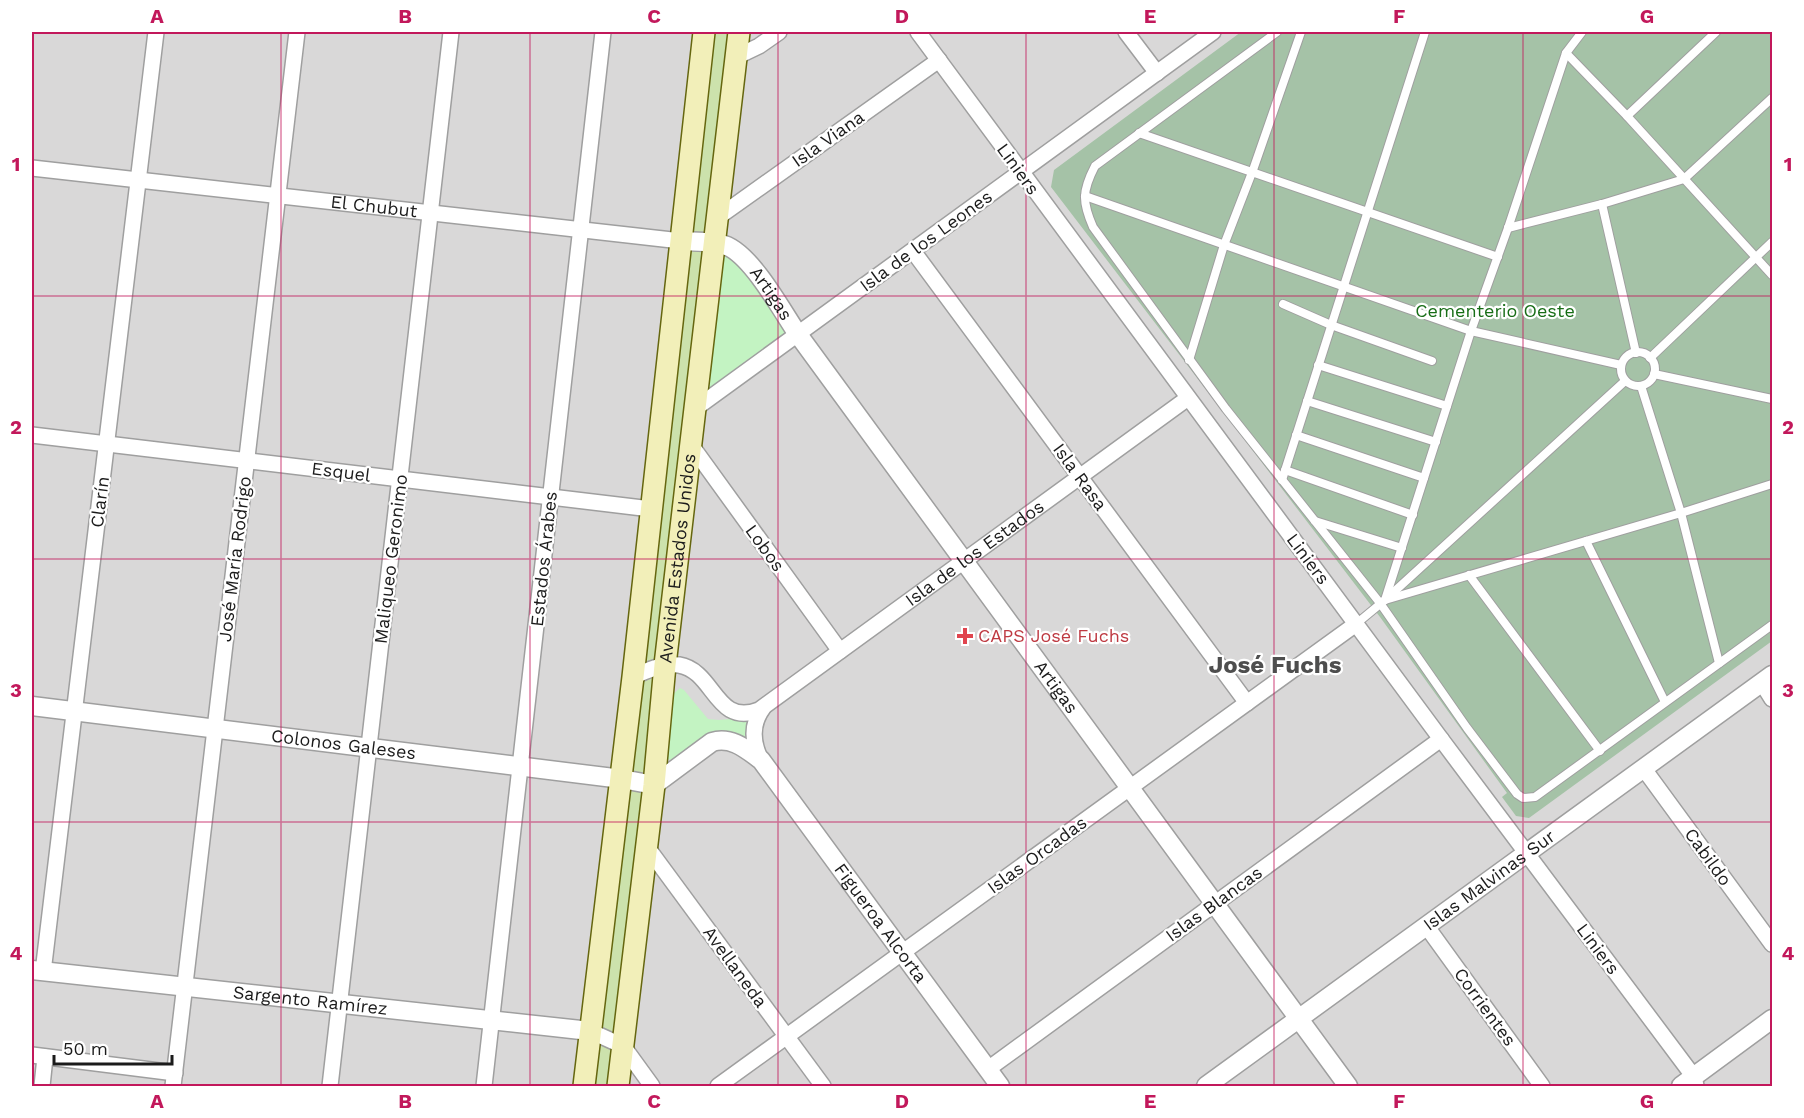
<svg xmlns="http://www.w3.org/2000/svg" width="1804" height="1118" font-family="'Work Sans',sans-serif">
  <style>
    .residential { fill: #d9d8d8 }
    .grass { fill: #cce2ac }
    .cemetery { fill: #a5c2a7 }
    .park { fill: #c3f3c2 }
    .lines { fill: none; stroke-linecap: round; stroke-linejoin: round }
    .service-casing { stroke: #9f9f9f; stroke-width: 10 }
    .minor-casing { stroke: #9f9f9f; stroke-width: 18 }
    .tertiary-casing { stroke: #9f9f9f; stroke-width: 21 }
    .secondary-casing { stroke: #65660f; stroke-width: 24 }
    .service { stroke: #fff; stroke-width: 8 }
    .minor { stroke: #fff; stroke-width: 15 }
    .tertiary { stroke: #fff; stroke-width: 18 }
    .secondary { stroke: #f2efb9; stroke-width: 21 }
    .grid { fill: none; stroke: #c2185b; stroke-width: 1.5; stroke-opacity: 0.55 }
    .health-dot { fill: #e0444e; stroke: #fff; stroke-width: 2 }
    .labels { text-anchor: middle; stroke-width: 4.5; stroke-linejoin: round; paint-order: stroke }
    .street-label { font-size: 18px; fill: #1b1b1b; stroke: #fff }
    .park-label { font-size: 18px; fill: #176d16; stroke: #fff }
    .health-label { font-size: 18px; fill: #be3a42; stroke: #fff; text-anchor: start }
    .district-label { font-size: 24px; font-weight: bold; fill: #4e4e4e; stroke: #fff }
    .neatline { fill: none; stroke: #c2185b; stroke-width: 2 }
    .grid-label { font-size: 20px; text-anchor: middle; font-weight: bold; fill: #c2185b }
  </style>
  <rect width="100%" height="100%" fill="#ece7e2"/>
  <rect class="residential" x="32" y="32" width="1740" height="1054"/>
  <polygon class="grass" points="704,32 739,32 618,1086 584,1086"/>
  <polygon class="cemetery" points="1241,32 1772,32 1772,641 1529,818 1516,816 1502,797 1507,793 1380,617 1051,187 1054,170"/>
  <g class="park">
    <polygon points="713,247 747,261 797,333 697,405"/>
    <path d="M680,688l4,2 24,29 11,1 32,-3 -4,8v20c-11,-7 -21,-16 -34,-13l-39,29 -9,-3 8,-64z"/>
  </g>
  <g class="lines">
    <g class="service-casing">
      <g id="service">
        <path d="M1277,32l-182,134c-13,25 -13,36 -2,61l133,182 154,194 87,125 50,66 6,4 12,-1 237,-172"/>
        <polyline points="1566,53 1627,116 1772,275"/>
        <polyline points="1627,116 1716,32"/>
        <polyline points="1139,133 1498,257"/>
        <polyline points="1085,196 1471,331 1621,365"/>
        <polyline points="1602,204 1636,353"/>
        <polyline points="1508,228 1602,204 1684,179 1772,98"/>
        <polyline points="1283,304 1331,325 1432,361"/>
        <circle cx="1638" cy="369" r="17"/>
        <polyline points="1650,358 1772,242"/>
        <polyline points="1189,360 1224,245 1253,170 1301,32"/>
        <polyline points="1318,365 1447,406"/>
        <polyline points="1654,374 1772,399"/>
        <polyline points="1641,386 1681,513 1719,663"/>
        <polyline points="1307,401 1436,442"/>
        <polyline points="1296,435 1424,478"/>
        <polyline points="1285,470 1413,515"/>
        <polyline points="1282,480 1425,32"/>
        <polyline points="1315,521 1402,548"/>
        <polyline points="1586,541 1665,702"/>
        <polyline points="1469,575 1600,751"/>
        <polyline points="1385,600 1471,331 1508,228 1566,53 1582,32"/>
        <polyline points="1385,600 1681,513 1772,484"/>
        <polyline points="1356,624 1385,600 1625,381"/>
      </g>
    </g>
    <g class="minor-casing">
      <g id="minor">
        <polyline points="918,32 1441,739 1694,1077 1696,1086"/>
        <polyline points="1126,32 1157,73"/>
        <polyline points="736,57 759,46 779,32"/>
        <path id="s1" d="M32,168l649,73"/>
        <polyline points="717,218 939,60"/>
        <polyline points="913,251 1247,703"/>
        <polyline points="696,408 1213,32"/>
        <polyline points="32,435 651,509"/>
        <polyline points="691,445 840,651"/>
        <path id="s2" d="M633,677c14,-7 30,-14 46,-12 36,6 36,62 80,45l429,-312"/>
        <polyline points="1762,683 1772,699"/>
        <path d="M761,760c-9,-18 -10,-36 2,-52"/>
        <polyline points="1644,769 1772,944"/>
        <polyline points="647,847 823,1086"/>
        <polyline points="1427,927 1542,1086"/>
        <polyline points="43,972 156,32"/>
        <polyline points="590,1031 623,1046 652,1086"/>
        <polyline points="32,1055 175,1073"/>
        <polyline points="988,1069 1441,739"/>
        <polyline points="42,1086 45,1057"/>
        <polyline points="173,1086 297,32"/>
        <polyline points="330,1086 451,32"/>
        <polyline points="484,1086 603,32"/>
        <polyline points="718,1086 1356,624"/>
      </g>
    </g>
    <g class="tertiary-casing">
      <g id="tertiary">
        <path id="s3" d="M681,241c15,1 36,-1 50,7 24,14 50,61 66,85l551,753"/>
        <path id="s4" d="M32,706l590,73 32,6 58,-43c19,-6 34,7 49,18l239,326"/>
        <path id="s5" d="M32,970l558,61"/>
        <path id="s6" d="M1206,1086l566,-411"/>
        <polyline points="1681,1086 1772,1019"/>
      </g>
    </g>
    <g class="secondary-casing">
      <g id="secondary">
        <polyline points="584,1086 633,677 704,32"/>
        <path id="s7" d="M618,1086l36,-301 11,-120 74,-633"/>
      </g>
    </g>
    <use href="#service" class="service"/>
    <use href="#minor" class="minor"/>
    <use href="#tertiary" class="tertiary"/>
    <use href="#secondary" class="secondary"/>
  </g>
  <path class="grid" d="M281,32v1054M530,32v1054M778,32v1054M1026,32v1054M1274,32v1054M1523,32v1054M32,296h1740M32,559h1740M32,822h1740"/>
  <path class="health-dot" d="M962 627h6v6h6v6h-6v6h-6v-6h-6v-6h6z"/>
  <g class="labels">
    <g class="street-label">
      <text transform="translate(828 139) rotate(-35)" y="6">Isla Viana</text>
      <text transform="translate(1018 169) rotate(54)" y="6">Liniers</text>
      <text dy="6" stroke="none"><textPath href="#s1" startOffset="344">El Chubut</textPath></text>
      <text transform="translate(926 241) rotate(-36)" y="6">Isla de los Leones</text>
      <text dy="6" stroke="none"><textPath href="#s3" startOffset="112">Artigas</textPath></text>
      <text transform="translate(341 472) rotate(7)" y="6">Esquel</text>
      <text transform="translate(1080 477) rotate(54)" y="6">Isla Rasa</text>
      <text transform="translate(100 502) rotate(-83)" y="6">Clarín</text>
      <text transform="translate(765 548) rotate(54)" y="6">Lobos</text>
      <text dy="6" stroke="none"><textPath href="#s2" startOffset="414">Isla de los Estados</textPath></text>
      <text transform="translate(235 559) rotate(-83)" y="6">José María Rodrigo</text>
      <text transform="translate(391 559) rotate(-83)" y="6">Maliqueo Geronimo</text>
      <text transform="translate(544 559) rotate(-84)" y="6">Estados Árabes</text>
      <text dy="6" stroke="none"><textPath href="#s7" startOffset="531">Avenida Estados Unidos</textPath></text>
      <text transform="translate(1308 559) rotate(53)" y="6">Liniers</text>
      <text dy="6" stroke="none"><textPath href="#s3" startOffset="598">Artigas</textPath></text>
      <text dy="6" stroke="none"><textPath href="#s4" startOffset="314">Colonos Galeses</textPath></text>
      <text transform="translate(1037 855) rotate(-36)" y="6">Islas Orcadas</text>
      <text transform="translate(1708 857) rotate(54)" y="6">Cabildo</text>
      <text dy="6" stroke="none"><textPath href="#s6" startOffset="350">Islas Malvinas Sur</textPath></text>
      <text transform="translate(1214 904) rotate(-36)" y="6">Islas Blancas</text>
      <text dy="6" stroke="none"><textPath href="#s4" startOffset="956">Figueroa Alcorta</textPath></text>
      <text transform="translate(1598 949) rotate(53)" y="6">Liniers</text>
      <text transform="translate(735 967) rotate(54)" y="6">Avellaneda</text>
      <text dy="6" stroke="none"><textPath href="#s5" startOffset="280">Sargento Ramírez</textPath></text>
      <text transform="translate(1485 1007) rotate(54)" y="6">Corrientes</text>
    </g>
    <g class="park-label">
      <text x="1495" y="317">Cementerio Oeste</text>
    </g>
    <g class="health-label">
      <text x="978" y="642">CAPS José Fuchs</text>
    </g>
    <g class="district-label">
      <text x="1275" y="673">José Fuchs</text>
    </g>
  </g>
  <rect width="1804" height="1118" fill="none" stroke="#ffffff" stroke-width="66"/>
  <path d="M54 1055v9h118v-9" fill="none" stroke="#1b1b1b" stroke-width="3"/>
  <text x="63" y="1055" font-size="18" fill="#1b1b1b" stroke="#ffffff" stroke-width="4.5" paint-order="stroke">50 m</text>
  <rect x="33" y="33" width="1738" height="1052" class="neatline"/>
  <g class="grid-label">
    <text x="157" y="23">A</text>
    <text x="405" y="23">B</text>
    <text x="654" y="23">C</text>
    <text x="902" y="23">D</text>
    <text x="1150" y="23">E</text>
    <text x="1399" y="23">F</text>
    <text x="1647" y="23">G</text>
    <text x="16" y="171">1</text>
    <text x="1788" y="171">1</text>
    <text x="16" y="434">2</text>
    <text x="1788" y="434">2</text>
    <text x="16" y="697">3</text>
    <text x="1788" y="697">3</text>
    <text x="16" y="960">4</text>
    <text x="1788" y="960">4</text>
    <text x="157" y="1108">A</text>
    <text x="405" y="1108">B</text>
    <text x="654" y="1108">C</text>
    <text x="902" y="1108">D</text>
    <text x="1150" y="1108">E</text>
    <text x="1399" y="1108">F</text>
    <text x="1647" y="1108">G</text>
  </g>
</svg>
